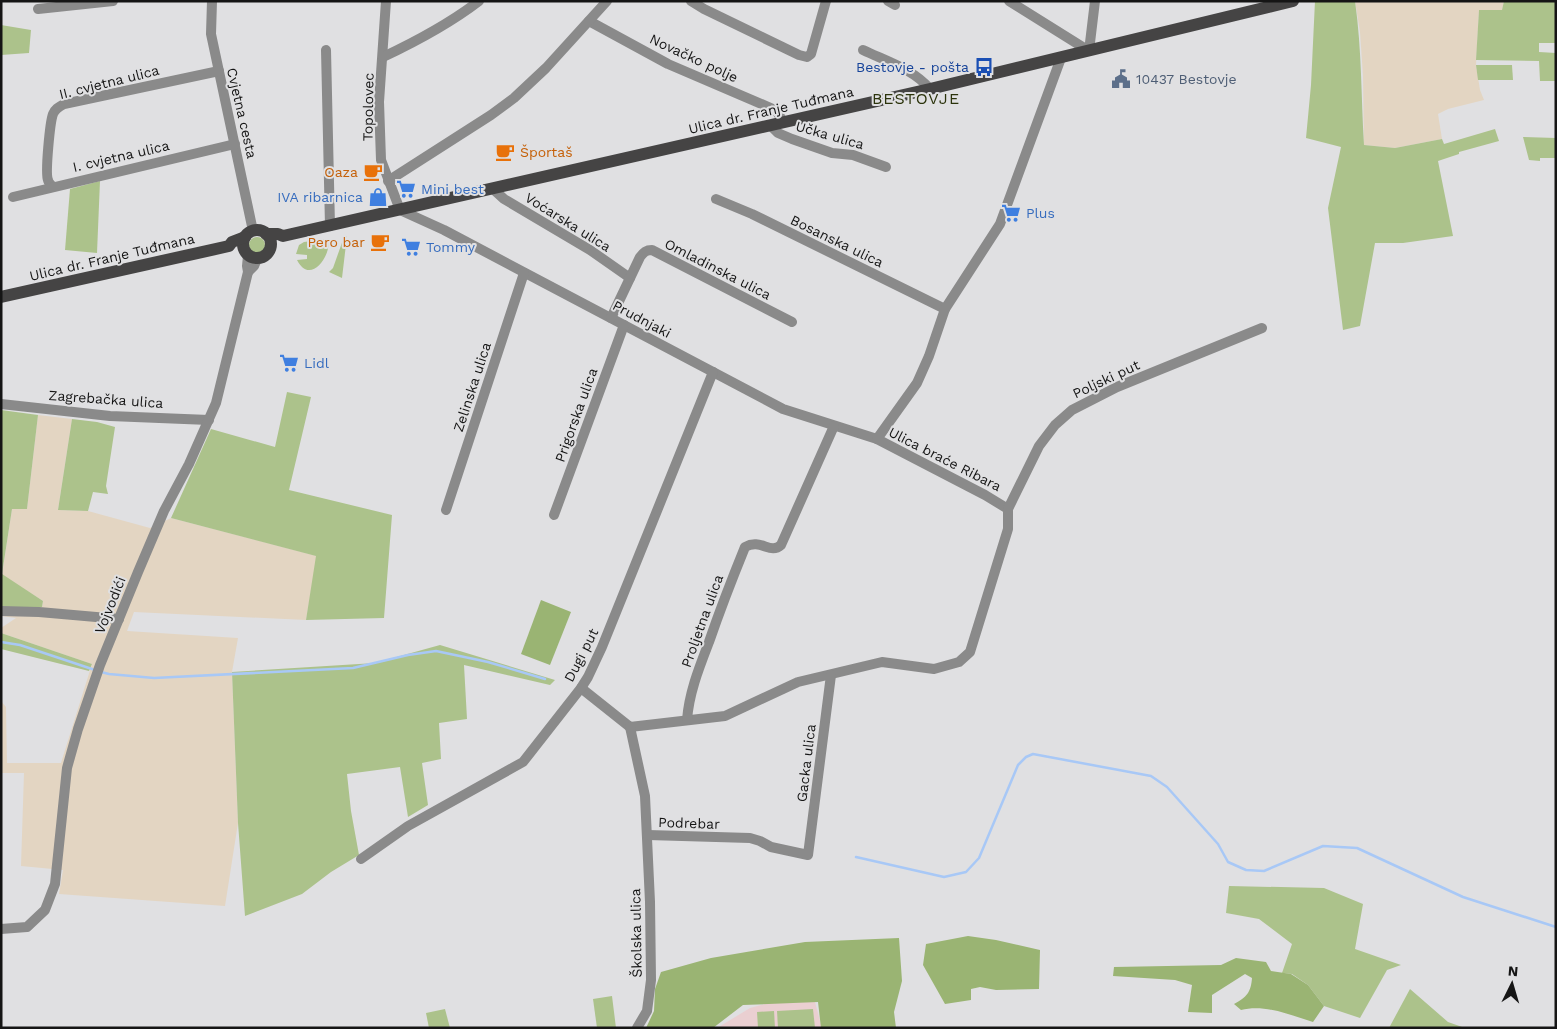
<svg xmlns="http://www.w3.org/2000/svg" width="1557" height="1029" font-family="'Work Sans',sans-serif">
  <style>
    .industrial { fill: #e3d5c2 }
    .education { fill: #eacfd1 }
    .green { fill: #acc28b }
    .forest { fill: #9ab473 }
    .lines { fill: none; stroke-linecap: round; stroke-linejoin: round }
    .stream { stroke: #a8c8f6; stroke-width: 2.5 }
    .minor { stroke: #8a8a8a; stroke-width: 10 }
    .major { stroke: #454444; stroke-width: 12 }
    .labels { text-anchor: middle; stroke-width: 4; stroke-linejoin: round; paint-order: stroke }
    .street-label { font-size: 14px; fill: #151515; stroke: #e0e0e2 }
    .transit-label { font-size: 14px; fill: #164399; stroke: #e0e0e2; text-anchor: end }
    .service-label { font-size: 14px; fill: #4e5e75; stroke: #e0e0e2; text-anchor: start }
    .food-label { font-size: 14px; fill: #c56008; stroke: #e0e0e2; text-anchor: end }
    .shop-label { font-size: 14px; fill: #366cbe; stroke: #e0e0e2; text-anchor: start }
    .quarter-label { font-size: 16px; letter-spacing: 1px; fill: #2b330b; stroke: #e0e0e2 }
  </style>
  <rect width="100%" height="100%" fill="#e0e0e2"/>
  <g class="industrial">
    <polygon points="1355,1 1504,1 1502,10 1479,10 1476,65 1480,90 1484,100 1448,109 1438,114 1442,139 1395,148 1364,145 1363,76 1360,32"/>
    <polygon points="38,415 72,419 58,510 88,511 150,528 171,518 317,556 306,620 134,612 127,631 238,638 232,672 238,823 225,906 59,894 63,870 21,866 24,773 1,773 1,701 6,707 7,763 61,763 92,664 1,633 1,628 16,618 1,616 1,607 42,607 43,601 2,575 12,509 27,509"/>
  </g>
  <polygon class="education" points="812,991 822,1028 717,1028 750,1008"/>
  <g class="green">
    <path d="M1315,1h40c7,50 6,95 9,144l31,3 47,-9 2,5 51,-15 4,12 -40,11v2l-21,7 15,75 -50,7h-28l-15,83 -17,4 -15,-122 13,-61 -35,-9 5,-53z"/>
    <polygon points="1504,1 1556,1 1556,43 1539,43 1539,52 1556,53 1556,81 1540,81 1539,61 1476,60 1479,10 1502,10"/>
    <polygon points="1,25 31,30 29,53 1,55"/>
    <polygon points="1476,65 1512,65 1513,80 1478,80"/>
    <polygon points="1523,137 1556,138 1556,158 1540,158 1540,161 1529,160"/>
    <polygon points="100,181 97,253 65,250 70,189"/>
    <polygon points="347,236 342,278 329,272 333,268 344,237"/>
    <circle cx="257" cy="245" r="8"/>
    <path d="M326,239l2,1c4,15 -18,46 -31,20l10,-1v-4l-11,-1 3,-9 5,-3z"/>
    <polygon points="287,392 311,397 289,490 392,515 384,618 306,620 316,556 171,518 211,429 275,447"/>
    <polygon points="1,410 38,415 27,509 12,509 2,574 43,601 42,607 1,607"/>
    <polygon points="72,419 97,422 115,427 106,486 108,494 93,492 88,511 58,510"/>
    <polygon points="1,633 92,664 89,671 1,649"/>
    <polygon points="440,645 555,680 550,685 464,665 467,719 439,723 441,759 422,763 428,805 408,817 400,767 347,774 351,811 359,855 331,872 302,894 245,916 238,823 232,672 375,663"/>
    <polygon points="1229,886 1324,888 1363,904 1355,949 1401,965 1387,970 1360,1018 1324,1006 1308,985 1292,974 1282,973 1292,944 1259,919 1226,913"/>
    <polygon points="1410,989 1448,1022 1465,1028 1389,1028"/>
    <polygon points="612,996 616,1028 597,1028 593,999"/>
    <polygon points="445,1009 450,1028 429,1028 426,1013"/>
    <polygon points="813,1009 815,1028 778,1028 777,1011"/>
    <polygon points="774,1011 775,1028 758,1028 757,1012"/>
  </g>
  <g class="forest">
    <polygon points="541,600 571,612 550,665 521,654"/>
    <polygon points="968,936 996,940 1040,950 1039,989 996,990 980,987 971,989 971,1000 945,1004 923,965 926,944"/>
    <polygon points="899,938 902,981 894,1012 896,1028 821,1028 818,1002 743,1005 713,1028 646,1028 654,1011 655,989 661,972 711,958 805,942"/>
    <path d="M1236,958l30,4 5,9 20,3 17,11 16,21 -11,16c-23,-7 -48,-18 -72,-12l-7,-6c13,-7 17,-12 18,-26l-7,-4 -33,21v18l-24,-1 4,-27 -17,-5 -62,-4 1,-9 107,-2z"/>
  </g>
  <g class="lines">
    <g class="stream">
      <polyline points="1,642 20,645 95,670"/>
      <polyline points="101,672 109,674 154,678 353,668 408,655 436,651 488,662 545,679"/>
      <polyline points="856,857 944,877 966,872 979,858 1018,765 1026,757 1033,754 1151,776 1167,787 1218,844 1228,862 1246,870 1264,871 1323,846 1357,848 1463,897 1556,927"/>
    </g>
    <g class="minor">
      <polyline points="212,1 211,34 253,231"/>
      <polyline points="386,1 379,102 381,160 400,210 444,230 783,409 877,439"/>
      <polyline points="691,1 704,9 799,55 807,57 811,54 826,1"/>
      <polyline points="888,1 895,5"/>
      <polyline points="1009,1 1089,51 1095,1"/>
      <polyline points="38,9 113,1"/>
      <polyline points="589,21 668,64 773,109 778,113 783,122"/>
      <polyline points="326,50 330,226"/>
      <path d="M863,50c23,11 50,19 67,39"/>
      <path d="M383,57c34,-16 66,-33 96,-56"/>
      <polyline points="770,125 778,133 792,139 832,153 853,155 886,167"/>
      <polyline points="388,181 491,115 514,98 546,68 607,1"/>
      <path d="M52,186c-1,-1 -4,-4 -4,-6 -3,-7 2,-58 5,-66 2,-5 6,-7 11,-10l155,-33"/>
      <polyline points="492,188 504,199 590,250 630,278"/>
      <polyline points="13,197 235,144"/>
      <polyline points="716,199 752,214 945,309"/>
      <polyline points="248,272 254,266 257,259"/>
      <path d="M611,318l29,-61c4,-5 6,-7 12,-7l140,72"/>
      <polyline points="1,404 110,416 209,420"/>
      <polyline points="1008,509 985,495 877,439 917,383 929,356 945,309 1000,224 1061,58"/>
      <polyline points="446,510 524,273"/>
      <polyline points="554,515 624,325"/>
      <polyline points="1,611 39,612 119,619"/>
      <polyline points="581,688 630,727 725,716 798,682 882,662 934,669 959,662 970,652 1008,529 1008,509 1039,446 1055,425 1072,410 1117,387 1262,328"/>
      <path d="M687,720c2,-27 12,-52 22,-78 11,-32 23,-63 36,-95 16,-9 25,8 36,-2l53,-119"/>
      <polyline points="630,727 645,796 650,902 651,980 647,1011 637,1028"/>
      <polyline points="648,835 750,838 760,841 771,847 808,855 831,675"/>
      <polyline points="361,859 408,826 523,762 581,688 588,677 602,647 713,372"/>
      <polyline points="1,929 27,927 45,910 55,884 67,768 78,729 100,665 138,572 164,511 189,464 216,403 248,272 247,266 248,256"/>
    </g>
    <g class="major">
      <circle cx="257" cy="244" r="14"/>
      <polyline points="266,234 278,234 283,236 930,89 1293,1"/>
      <polyline points="1,297 229,246 232,242 245,237"/>
    </g>
  </g>
  <defs>
    <g id="bus-bare" transform="scale(1.5)"><path d="M-5-6H5V4H4V6H2V4H-2V6H-4V4H-5ZM-3.5-4V0h7V-4ZM-3.5 1.2v1.5H-2V1.2ZM2 1.2v1.5H3.5V1.2Z" fill="#1a4fb4" stroke="#e0e0e2" stroke-width="2.5" paint-order="stroke"/></g>
    <g id="civic-bare" transform="scale(1.5)"><path d="M-.6-6.5H3V-4.5H.6V-3L4-1V1h2V6H-6V1h2V-1L-.6-3ZM-1.2 2.5V6h2.4V2.5Z" fill="#5c6f8a" stroke="#e0e0e2" stroke-width="2.5" paint-order="stroke"/></g>
    <g id="cafe-bare" transform="scale(1.5)"><path d="M-5.5-4.5H6V0H3Q3 3.5 0 3.5H-2.5Q-5.5 3.5-5.5 0ZM3-3.2v2h1.7v-2ZM-6 4.5H4V6H-6Z" fill="#e8710a" stroke="#e0e0e2" stroke-width="2.5" paint-order="stroke"/></g>
    <g id="supermarket-bare" transform="scale(1.5)"><path d="M-6-5.5h2.5l.6 2H6L4.5 2H-2.5L-4.4-4H-6ZM-1.5 3.2a1.3 1.3 0 1 0 .1 0ZM3 3.2a1.3 1.3 0 1 0 .1 0Z" fill="#3f7fe0" stroke="#e0e0e2" stroke-width="2.5" paint-order="stroke"/></g>
    <g id="shop-bare" transform="scale(1.5)"><path d="M-5-2.5h2.3a2.7 3.5 0 0 1 5.4 0H5L5.5 6h-11ZM-1.5-2.5h3a1.5 2.3 0 0 0-3 0Z" fill="#3f7fe0" stroke="#e0e0e2" stroke-width="2.5" paint-order="stroke"/></g>
  </defs>
  <g fill-rule="evenodd">
    <use href="#bus-bare" x="984" y="67"/>
    <use href="#civic-bare" x="1121" y="79"/>
    <use href="#cafe-bare" x="505" y="152"/>
    <use href="#cafe-bare" x="373" y="172"/>
    <use href="#supermarket-bare" x="406" y="189"/>
    <use href="#shop-bare" x="378" y="197"/>
    <use href="#supermarket-bare" x="1011" y="213"/>
    <use href="#cafe-bare" x="380" y="242"/>
    <use href="#supermarket-bare" x="411" y="247"/>
    <use href="#supermarket-bare" x="289" y="363"/>
  </g>
  <g class="labels">
    <g class="street-label">
      <text transform="translate(694 58) rotate(25)" y="5">Novačko polje</text>
      <text transform="translate(109 82) rotate(-14)" y="5">II. cvjetna ulica</text>
      <text transform="translate(368 107) rotate(-89)" y="5">Topolovec</text>
      <text transform="translate(771 110) rotate(-13)" y="5">Ulica dr. Franje Tuđmana</text>
      <text transform="translate(242 113) rotate(77)" y="5">Cvjetna cesta</text>
      <text transform="translate(830 135) rotate(16)" y="5">Učka ulica</text>
      <text transform="translate(121 156) rotate(-13)" y="5">I. cvjetna ulica</text>
      <text transform="translate(568 222) rotate(32)" y="5">Voćarska ulica</text>
      <text transform="translate(837 241) rotate(26)" y="5">Bosanska ulica</text>
      <text transform="translate(112 257) rotate(-13)" y="5">Ulica dr. Franje Tuđmana</text>
      <text transform="translate(718 269) rotate(27)" y="5">Omladinska ulica</text>
      <text transform="translate(642 319) rotate(28)" y="5">Prudnjaki</text>
      <text transform="translate(1106 379) rotate(-25)" y="5">Poljski put</text>
      <text transform="translate(472 387) rotate(-72)" y="5">Zelinska ulica</text>
      <text transform="translate(106 399) rotate(4)" y="5">Zagrebačka ulica</text>
      <text transform="translate(576 415) rotate(-70)" y="5">Prigorska ulica</text>
      <text transform="translate(945 459) rotate(27)" y="5">Ulica braće Ribara</text>
      <text transform="translate(110 605) rotate(-68)" y="5">Vojvodići</text>
      <text transform="translate(702 621) rotate(-70)" y="5">Proljetna ulica</text>
      <text transform="translate(581 655) rotate(-63)" y="5">Dugi put</text>
      <text transform="translate(806 763) rotate(-83)" y="5">Gacka ulica</text>
      <text transform="translate(689 823) rotate(2)" y="5">Podrebar</text>
      <text transform="translate(636 933) rotate(-91)" y="5">Školska ulica</text>
    </g>
    <g class="transit-label">
      <text x="969" y="72">Bestovje - pošta</text>
    </g>
    <g class="service-label">
      <text x="1136" y="84">10437 Bestovje</text>
    </g>
    <g class="food-label">
      <text x="520" y="157" text-anchor="start">Športaš</text>
      <text x="358" y="177">Oaza</text>
      <text x="365" y="247">Pero bar</text>
    </g>
    <g class="shop-label">
      <text x="421" y="194">Mini best</text>
      <text x="363" y="202" text-anchor="end">IVA ribarnica</text>
      <text x="1026" y="218">Plus</text>
      <text x="426" y="252">Tommy</text>
      <text x="304" y="368">Lidl</text>
    </g>
    <g class="quarter-label">
      <text x="916" y="104">BESTOVJE</text>
    </g>
  </g>
  <rect width="1557" height="1029" fill="none" stroke="#151515" stroke-width="5"/>
  <g transform="translate(1512 984) rotate(5)" stroke="#e0e0e2" stroke-width="4" paint-order="stroke">
  <path d="M0-4L9 19L0 12L-9 19Z" fill="#151515"/>
  <text y="-8" font-size="14" font-weight="bold" text-anchor="middle" fill="#151515">N</text>
  </g>
</svg>
